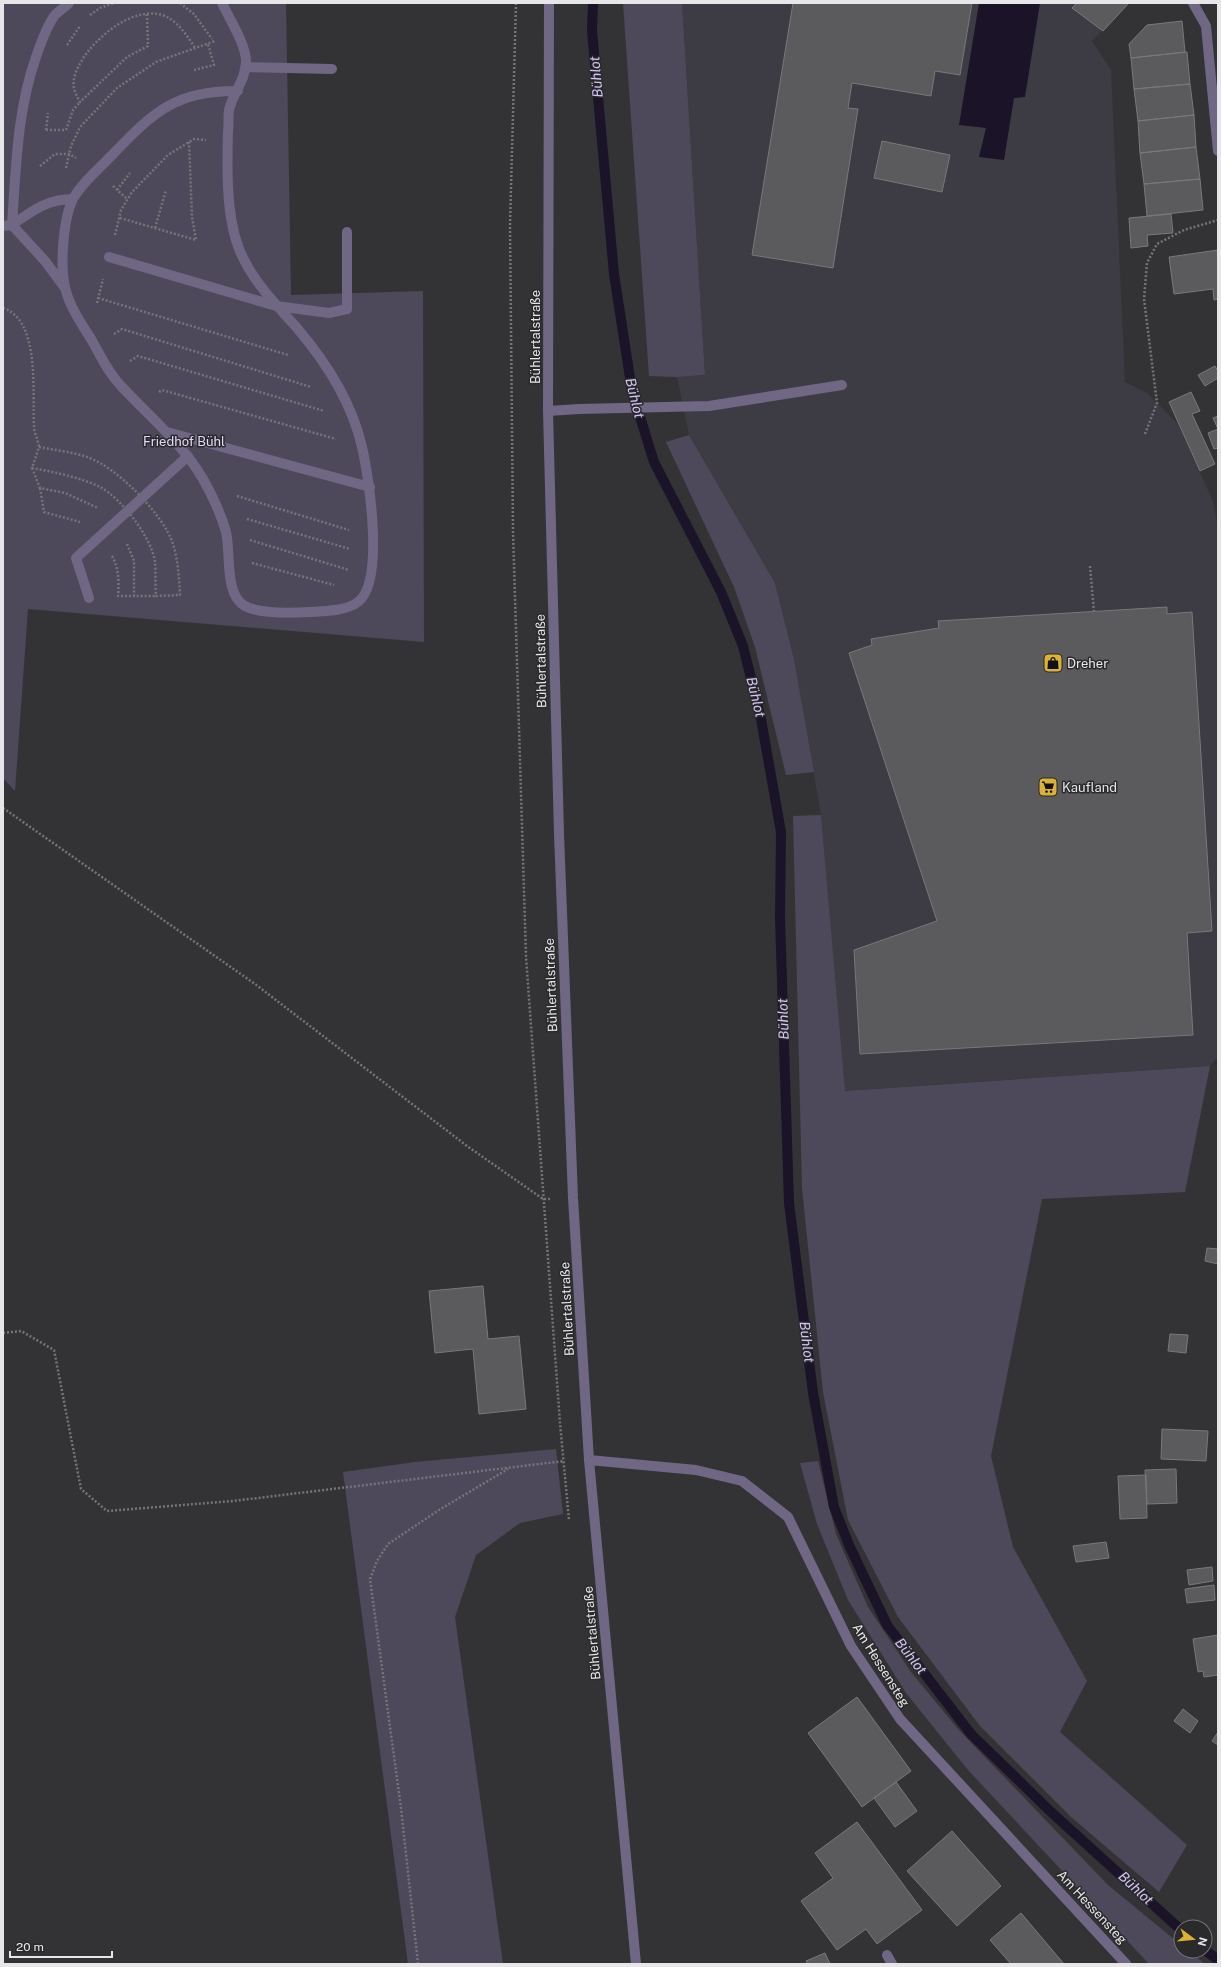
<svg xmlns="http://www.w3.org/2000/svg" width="1221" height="1967" viewBox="0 0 1221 1967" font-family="'Public Sans',sans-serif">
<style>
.built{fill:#3d3b43}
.green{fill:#4e485b}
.water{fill:#1b1328}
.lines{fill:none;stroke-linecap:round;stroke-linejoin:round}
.stream{stroke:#1b1328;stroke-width:10}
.building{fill:#5b5a5d;stroke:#79787b}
.path{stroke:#757578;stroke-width:2.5;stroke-dasharray:2 2;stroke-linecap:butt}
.minor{stroke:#706784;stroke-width:10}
.labels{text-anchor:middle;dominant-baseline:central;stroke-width:3;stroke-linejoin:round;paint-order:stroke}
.street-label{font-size:13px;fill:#e7e7e9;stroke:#2a292c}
.park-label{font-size:13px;fill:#e3daf8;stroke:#2a292c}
.poi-label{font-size:13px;fill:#e7e7e9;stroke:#2a292c;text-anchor:start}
.water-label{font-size:14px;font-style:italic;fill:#d4c4f6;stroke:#2a292c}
</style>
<rect width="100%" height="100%" fill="#333336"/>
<path class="built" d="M682,3H1129L1092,41L1111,70L1125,382L1147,393L1178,424L1213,501L1218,527V1057L1210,1066L844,1091L821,815L794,659L775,583L689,435L677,377L705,375Z"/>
<path class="green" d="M3,3H286L291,295L423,291L424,642L28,609L15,791L3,778Z
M623,3H682L705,375L677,377L649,376Z
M689,435L775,583L794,659L814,772L786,775L755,647L734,587L666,442Z
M821,815L845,1091L1210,1066L1185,1192L1042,1199L991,1456L1013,1547L1087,1681L1060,1732L1187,1845L1159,1892L1071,1817L980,1726L898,1617L848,1520L823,1392L802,1188L793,816Z
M556,1449L563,1514L520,1523L476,1555L455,1617L503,1964H408L343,1472L415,1462Z
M818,1461L836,1534L868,1607L911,1672L958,1729L1108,1885L1181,1945V1951H1189L1205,1964H1149L968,1770L906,1693L848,1600L817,1524L800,1463Z"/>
<path class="water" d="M979,3H1040L1025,97L1014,98L1004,160L979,157L986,128L959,125Z"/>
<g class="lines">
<path class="stream" d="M593,3L592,31L614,274L632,391L654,462L721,592L743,646L761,719L781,832L780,918L789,1203L813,1393L834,1507L849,1545L887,1625L971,1734L1051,1812L1181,1930
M1205,1950L1218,1960"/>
</g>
<path class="building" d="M793,3H972L960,75L935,71L931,96L852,83L848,108L858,109L833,268L752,255Z
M1077,3H1129L1103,31L1072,8Z
M1182,21L1185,52L1131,58L1129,44L1147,25Z
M1187,52L1190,84L1134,89L1131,58Z
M1190,84L1194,115L1138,121L1134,89Z
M1194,115L1196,147L1140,153L1138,121Z
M882,141L950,155L942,192L874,178Z
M1196,147L1200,179L1144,184L1140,153Z
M1200,179L1203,210L1147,216L1144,184Z
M1171,214L1173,233L1147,235L1148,246L1131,248L1129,218Z
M1218,250V299L1214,300L1213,289L1174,294L1169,257Z
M1215,366L1218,371V378L1205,386L1198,375Z
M1191,392L1200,411L1192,414L1215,464L1200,471L1169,402Z
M1218,416V448L1214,449L1208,433L1218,429L1213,418Z
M1167,607V614L1192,612L1212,931L1187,933L1193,1035L860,1054L854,950L937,921L849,653L872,645L871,639L939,628L938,621Z
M1207,1248L1218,1249V1264L1205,1261Z
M483,1286L488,1339L519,1336L526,1409L479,1414L473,1349L435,1353L429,1291Z
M1170,1334L1188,1335L1186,1353L1168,1351Z
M1162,1429L1208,1431L1206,1461L1161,1459Z
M1176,1469L1177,1503L1147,1504L1145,1470Z
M1146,1475L1147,1518L1120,1519L1118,1476Z
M1106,1542L1109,1558L1076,1562L1073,1546Z
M1212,1567L1213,1581L1189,1585L1187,1570Z
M1214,1585L1215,1600L1187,1603L1185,1589Z
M1218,1635V1675L1204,1677L1203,1671L1198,1672L1193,1639Z
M857,1697L911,1771L862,1807L808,1733Z
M1183,1709L1198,1721L1190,1733L1174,1721Z
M1218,1732V1745L1212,1741Z
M896,1782L917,1811L895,1827L874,1798Z
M857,1822L922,1910L877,1944L866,1929L837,1950L801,1901L833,1878L815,1853Z
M952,1831L1001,1886L957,1926L907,1871Z
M1021,1913L1064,1964H1011L990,1940Z
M825,1953L830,1964H808L806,1961Z"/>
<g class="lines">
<path class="path" d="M180,3L194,14L212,39
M516,3L510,225L513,531L526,957L560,1423L569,1520
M147,14L148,46L127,57L80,102C76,95 72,87 74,79C80,48 133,0 167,17C179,23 188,37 195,48
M90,15L100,8L114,3
M67,45L80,26
M194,70L214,65L208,44
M46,130L48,113
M46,130H66L73,110L80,102
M40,166L55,154H69L76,158
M66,168L71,146L80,127L117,88L156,62L215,41
M113,186L127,199
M117,190L130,173
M120,218L196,240L192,217L189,142
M155,228L166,190
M115,235L121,210L132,192L168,155L194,139L206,140
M98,298L288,355
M97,303L103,279
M3,308C41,320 32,395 34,426C34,433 38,440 39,447
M114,334L122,329L311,387
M130,361L138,356L324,411
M159,392L162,390L336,439
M1145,434L1157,403L1144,299L1147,263L1157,244L1184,230L1218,220
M39,447C55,450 72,452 87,457C117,467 163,514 173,544C178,560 179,578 180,595L156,596C155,585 156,573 155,562C152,538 121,498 100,487C79,477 54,472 32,468Z
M32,468L40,488L65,493L98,508
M40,488L44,512L80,522
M237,496L349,530
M247,519L350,549
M250,540L349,570
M127,544L134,561V596H156
M112,556C119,568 119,582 118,596H134
M252,563L334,585
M1090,566L1094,612
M3,808L255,984L467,1146L543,1199H550
M3,1333L21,1331L54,1350L81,1489L107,1511L233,1501L564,1461
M418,1964L401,1808L370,1579L377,1561L388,1544L439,1510L508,1469"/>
<path class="minor" d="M222,3C229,18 247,46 246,63C245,81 233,93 229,110C228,116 229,124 228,131C227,167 226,213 238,246C249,277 275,304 297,328C326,362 352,403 362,447C369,477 385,582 358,602C347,611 324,611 309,612C292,613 260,614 245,606C224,595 231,552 226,532C221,514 212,495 203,479C182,443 150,417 122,387C108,373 101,356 91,339C81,323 69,306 65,287C60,266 63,221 72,201C79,185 102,166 114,153C154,111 178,90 238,91
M549,3L548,411L559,834L573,1198L589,1460L636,1964
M1193,3L1206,26L1218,151
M245,67L332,69
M3,226L12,225C16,168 17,111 36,57C41,43 46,27 55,15C59,11 65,7 69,3
M109,257L276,306L329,313L347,309V232
M65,288L45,261L12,225C32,211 47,199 73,199
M548,411L579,409L709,406L842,385
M167,432L370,487
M89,598L76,558L188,456
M589,1460L696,1470L742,1481L788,1517L851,1646L900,1719L1126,1964
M887,1955L892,1964"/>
</g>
<defs>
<symbol id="shop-square" viewBox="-11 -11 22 22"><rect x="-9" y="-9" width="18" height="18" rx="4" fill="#dcb233" stroke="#2a292c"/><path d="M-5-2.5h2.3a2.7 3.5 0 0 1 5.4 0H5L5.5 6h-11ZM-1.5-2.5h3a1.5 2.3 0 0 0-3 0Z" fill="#111"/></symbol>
<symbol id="supermarket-square" viewBox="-11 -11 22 22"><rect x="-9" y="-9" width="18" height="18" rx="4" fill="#dcb233" stroke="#2a292c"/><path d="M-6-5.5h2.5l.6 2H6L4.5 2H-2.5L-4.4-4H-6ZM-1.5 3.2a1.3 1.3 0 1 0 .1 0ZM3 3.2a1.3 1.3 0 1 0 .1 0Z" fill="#111"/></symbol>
</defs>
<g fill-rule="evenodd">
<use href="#shop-square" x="1042" y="652" width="22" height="22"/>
<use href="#supermarket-square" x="1037" y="776" width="22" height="22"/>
</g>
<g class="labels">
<g class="street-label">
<text transform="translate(535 337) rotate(-90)">Bühlertalstraße</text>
<text transform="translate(541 661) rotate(-91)">Bühlertalstraße</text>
<text transform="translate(551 985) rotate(-92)">Bühlertalstraße</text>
<text transform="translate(567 1309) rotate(-93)">Bühlertalstraße</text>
<text transform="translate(592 1633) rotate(-95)">Bühlertalstraße</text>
<text transform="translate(881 1665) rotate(58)">Am Hessensteg</text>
<text transform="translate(1092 1907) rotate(47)">Am Hessensteg</text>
</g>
<g class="park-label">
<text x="184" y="441">Friedhof Bühl</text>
</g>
<g class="poi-label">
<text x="1067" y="663">Dreher</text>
<text x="1062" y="787">Kaufland</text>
</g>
<g class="water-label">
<text transform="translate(596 77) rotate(-95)">Bühlot</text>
<text transform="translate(635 398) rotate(76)">Bühlot</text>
<text transform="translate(756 697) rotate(76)">Bühlot</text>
<text transform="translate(783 1019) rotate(-92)">Bühlot</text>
<text transform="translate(807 1342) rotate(83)">Bühlot</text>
<text transform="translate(911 1656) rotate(52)">Bühlot</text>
<text transform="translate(1136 1888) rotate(43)">Bühlot</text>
</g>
</g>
<rect width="1221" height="1967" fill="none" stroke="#e7e7e9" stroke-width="8"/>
<g transform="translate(1193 1939) rotate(106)"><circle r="19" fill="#2a292c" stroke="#767578"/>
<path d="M0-3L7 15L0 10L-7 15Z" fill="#dcb233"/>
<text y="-6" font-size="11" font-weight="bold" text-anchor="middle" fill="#e7e7e9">N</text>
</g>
<path d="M10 1951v6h102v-6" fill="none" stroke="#e7e7e9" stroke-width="2"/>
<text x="16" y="1951" font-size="12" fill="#e7e7e9" stroke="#2a292c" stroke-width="3" paint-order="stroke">20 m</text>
</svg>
